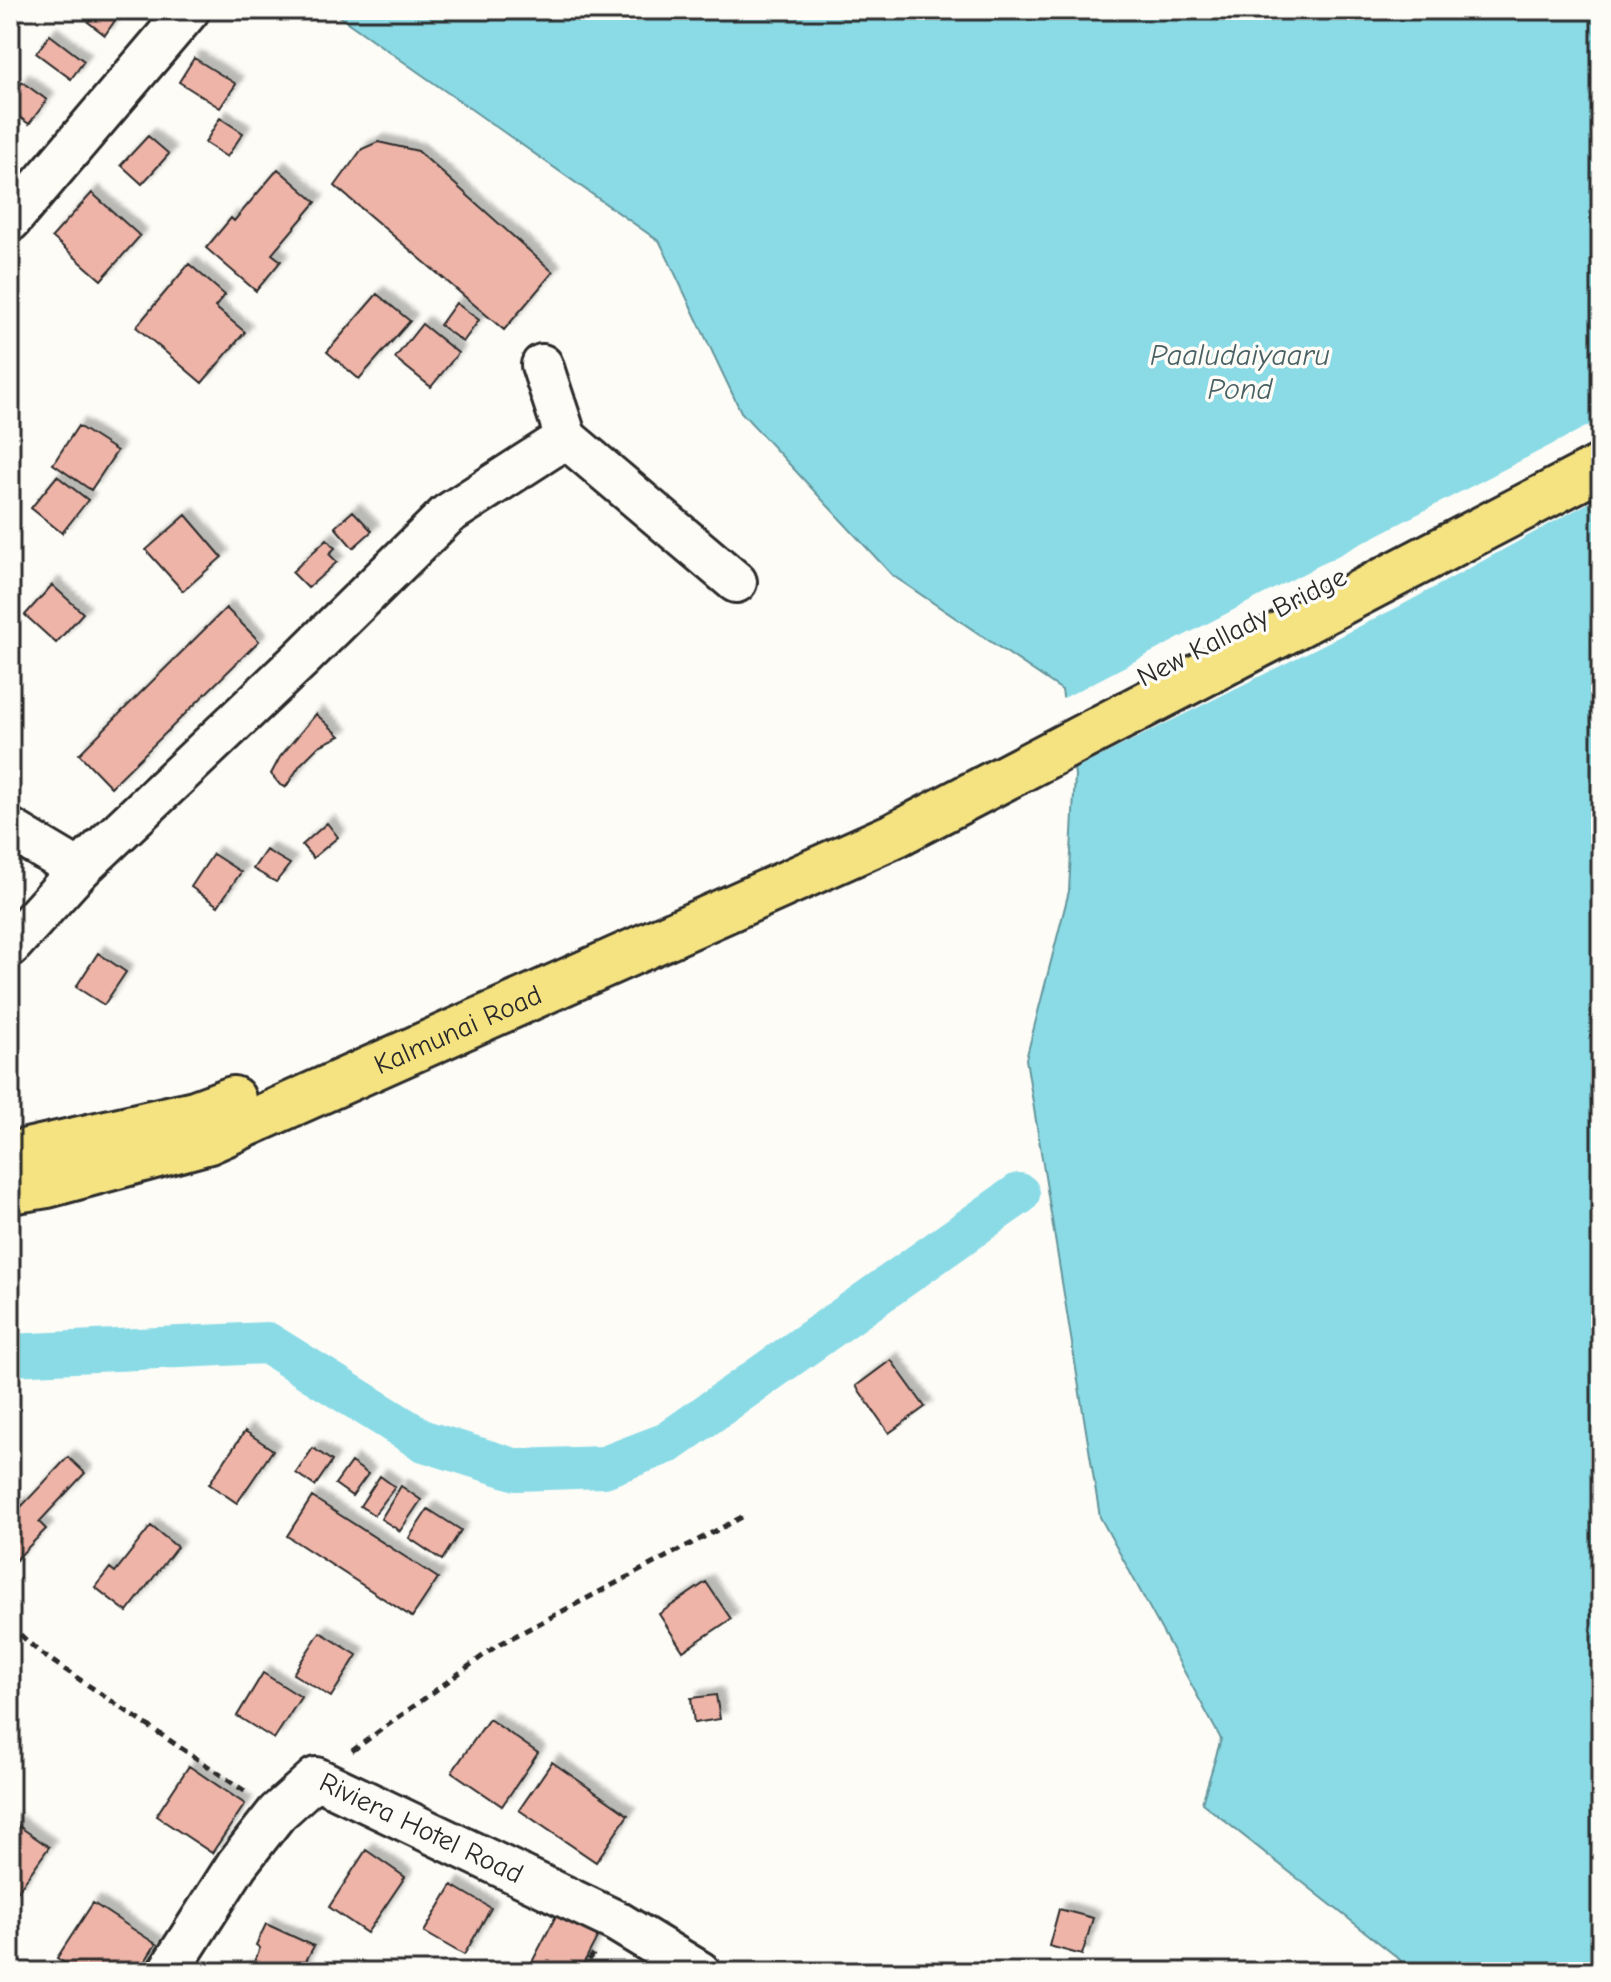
<svg xmlns="http://www.w3.org/2000/svg" width="1611" height="1982" viewBox="0 0 1611 1982" font-family="'Comic Neue',sans-serif">
<style>
.water{fill:#8bdbe6;stroke:#65959b;stroke-width:2}
.pier{fill:#fdfcf7}
.lines{fill:none;stroke-linecap:round;stroke-linejoin:round}
.canal{stroke:#8bdbe6;stroke-width:42}
.building{fill:#eeb4a8;stroke:#2b2b2b;stroke-width:2;filter:url(#shadow)}
.minor-casing{stroke:#2b2b2b;stroke-width:46}
.highway-casing{stroke:#2b2b2b;stroke-width:50}
.path{stroke:#2b2b2b;stroke-width:5;stroke-dasharray:8 6;stroke-linecap:butt}
.minor{stroke:#fdfcf7;stroke-width:40}
.highway{stroke:#f5e382;stroke-width:44}
.labels{text-anchor:middle;dominant-baseline:central;stroke-width:7;stroke-linejoin:round;paint-order:stroke}
.street-label{font-size:28px;fill:#2b2b2b;stroke:#fdfcf7}
.water-label{font-size:30px;font-style:italic;fill:#486063;stroke:#fdfcf7}
</style>
<defs>
<filter id="shadow"><feDropShadow dx="7" dy="-7" stdDeviation="2" flood-color="#0004"/></filter>
</defs>
<rect width="100%" height="100%" fill="#fdfcf7"/>
<filter id="ink" filterUnits="userSpaceOnUse"><feTurbulence type="fractalNoise" baseFrequency=".0125" numOctaves="2"/><feDisplacementMap in="SourceGraphic" scale="16" xChannelSelector="R" yChannelSelector="G"/><feConvolveMatrix kernelMatrix="1 2 1 2 8 2 1 2 1" color-interpolation-filters="sRGB"/></filter>
<g filter="url(#ink)">
<path class="water" d="M330,10H1601V1972H1411L1397,1957L1202,1803L1221,1739L1100,1517L1026,1059L1069,891L1075,775L1062,690L892,575L741,412L660,242Z"/>
<path class="pier" d="M1601,419V496L1402,605L1071,771L1060,700Z"/>
<g class="lines">
<path class="canal" d="M10,1355L267,1343L424,1441L517,1470L604,1467L667,1443L1019,1194"/>
</g>
<path class="building" d="M97,10H110L118,16L105,35L88,22Z
M50,35L84,61L71,79L36,53Z
M194,58L236,84L220,108L179,82Z
M22,82L47,100L29,124L10,110V100Z
M220,118L243,133L227,157L205,143Z
M148,136L169,154L142,184L121,165Z
M378,142L418,151L553,272L504,330L335,186L362,149Z
M278,169L316,202L272,254L281,261L256,291L206,248L231,218L234,221Z
M92,193L140,236L101,280L52,237Z
M189,264L225,295L215,307L245,332L202,383L136,327Z
M377,294L410,321L359,379L327,352Z
M456,303L479,320L463,342L440,325Z
M422,324L458,353L431,387L395,358Z
M78,426L117,451L91,490L53,464Z
M57,476L88,500L62,533L31,508Z
M353,511L372,531L353,548L335,527Z
M186,515L222,557L183,591L146,550Z
M327,539L335,548L329,554L337,562L308,588L292,572Z
M52,585L83,613L56,643L25,615Z
M226,608L259,641L111,787L79,754Z
M316,714L340,736L319,746L300,765L286,787L280,785L271,774L280,757Z
M327,823L338,837L313,858L302,845Z
M266,850L290,864L276,882L253,869Z
M213,854L241,872L218,906L191,887Z
M98,953L126,972L104,1005L76,987Z
M891,1360L925,1407L889,1433L856,1386Z
M245,1431L273,1450L237,1503L209,1484Z
M313,1448L332,1461L315,1486L296,1473Z
M68,1457L85,1473L39,1522L46,1529L11,1565L10,1513L20,1503L22,1506Z
M351,1462L368,1474L352,1496L335,1484Z
M380,1476L395,1487L374,1515L360,1506Z
M401,1486L421,1500L400,1531L381,1519Z
M312,1497L438,1578L412,1617L287,1536Z
M428,1509L461,1530L442,1560L409,1538Z
M151,1526L177,1547L127,1612L95,1587L110,1568L115,1572Z
M706,1582L731,1619L683,1651L659,1614Z
M320,1632L357,1655L331,1697L293,1674Z
M263,1673L301,1697L274,1739L237,1716Z
M716,1695L720,1719L694,1723L691,1698Z
M489,1719L538,1753L502,1806L452,1772Z
M552,1762L628,1815L596,1862L519,1810Z
M189,1766L245,1804L212,1853L156,1816Z
M10,1820L49,1847L17,1892L10,1887Z
M366,1850L405,1877L367,1933L329,1907Z
M452,1885L491,1908L464,1955L424,1932Z
M93,1903L156,1944L138,1972H78L57,1958Z
M560,1908L601,1930L579,1972H553L532,1962Z
M1059,1909L1093,1918L1082,1955L1049,1946Z
M266,1924L314,1946L300,1972H241L243,1968L250,1971L260,1948L256,1945Z"/>
<g class="lines">
<defs>
<g id="minor">
<path d="M10,221L189,10"/>
<path d="M566,438L736,582"/>
<path d="M10,829L79,870L10,946"/>
<path d="M79,870L302,658L448,514L566,438L542,365"/>
<path id="s1" d="M168,1972L237,1864L277,1813L316,1778L616,1921L700,1972"/>
</g>
<g id="highway">
<path d="M10,1155L195,1113L233,1099"/>
<path id="s2" d="M10,1191L47,1185L209,1141L895,835L1601,467"/>
</g>
</defs>
<use href="#minor" class="minor-casing"/>
<use href="#highway" class="highway-casing"/>
<path class="path" d="M10,1625L39,1652L246,1792
M352,1751L498,1645L742,1517
M581,1972L594,1953"/>
<use href="#minor" class="minor"/>
<use href="#highway" class="highway"/>
</g>
</g>
<g class="labels">
<g class="street-label">
<text transform="translate(1242 627) rotate(-27)">New Kallady Bridge</text>
<text stroke="none"><textPath href="#s2" startOffset="478">Kalmunai Road</textPath></text>
<text stroke="none"><textPath href="#s1" startOffset="362">Riviera Hotel Road</textPath></text>
</g>
<g class="water-label">
<text x="1240" y="355">Paaludaiyaaru<tspan x="1240" dy="34">Pond</tspan></text>
</g>
</g>
<rect width="1611" height="1982" fill="none" stroke="#fdfcf7" stroke-width="40"/>
<rect x="20" y="20" width="1571" height="1942" fill="none" stroke="#2b2b2b" stroke-width="3" filter="url(#ink)"/>
</svg>
